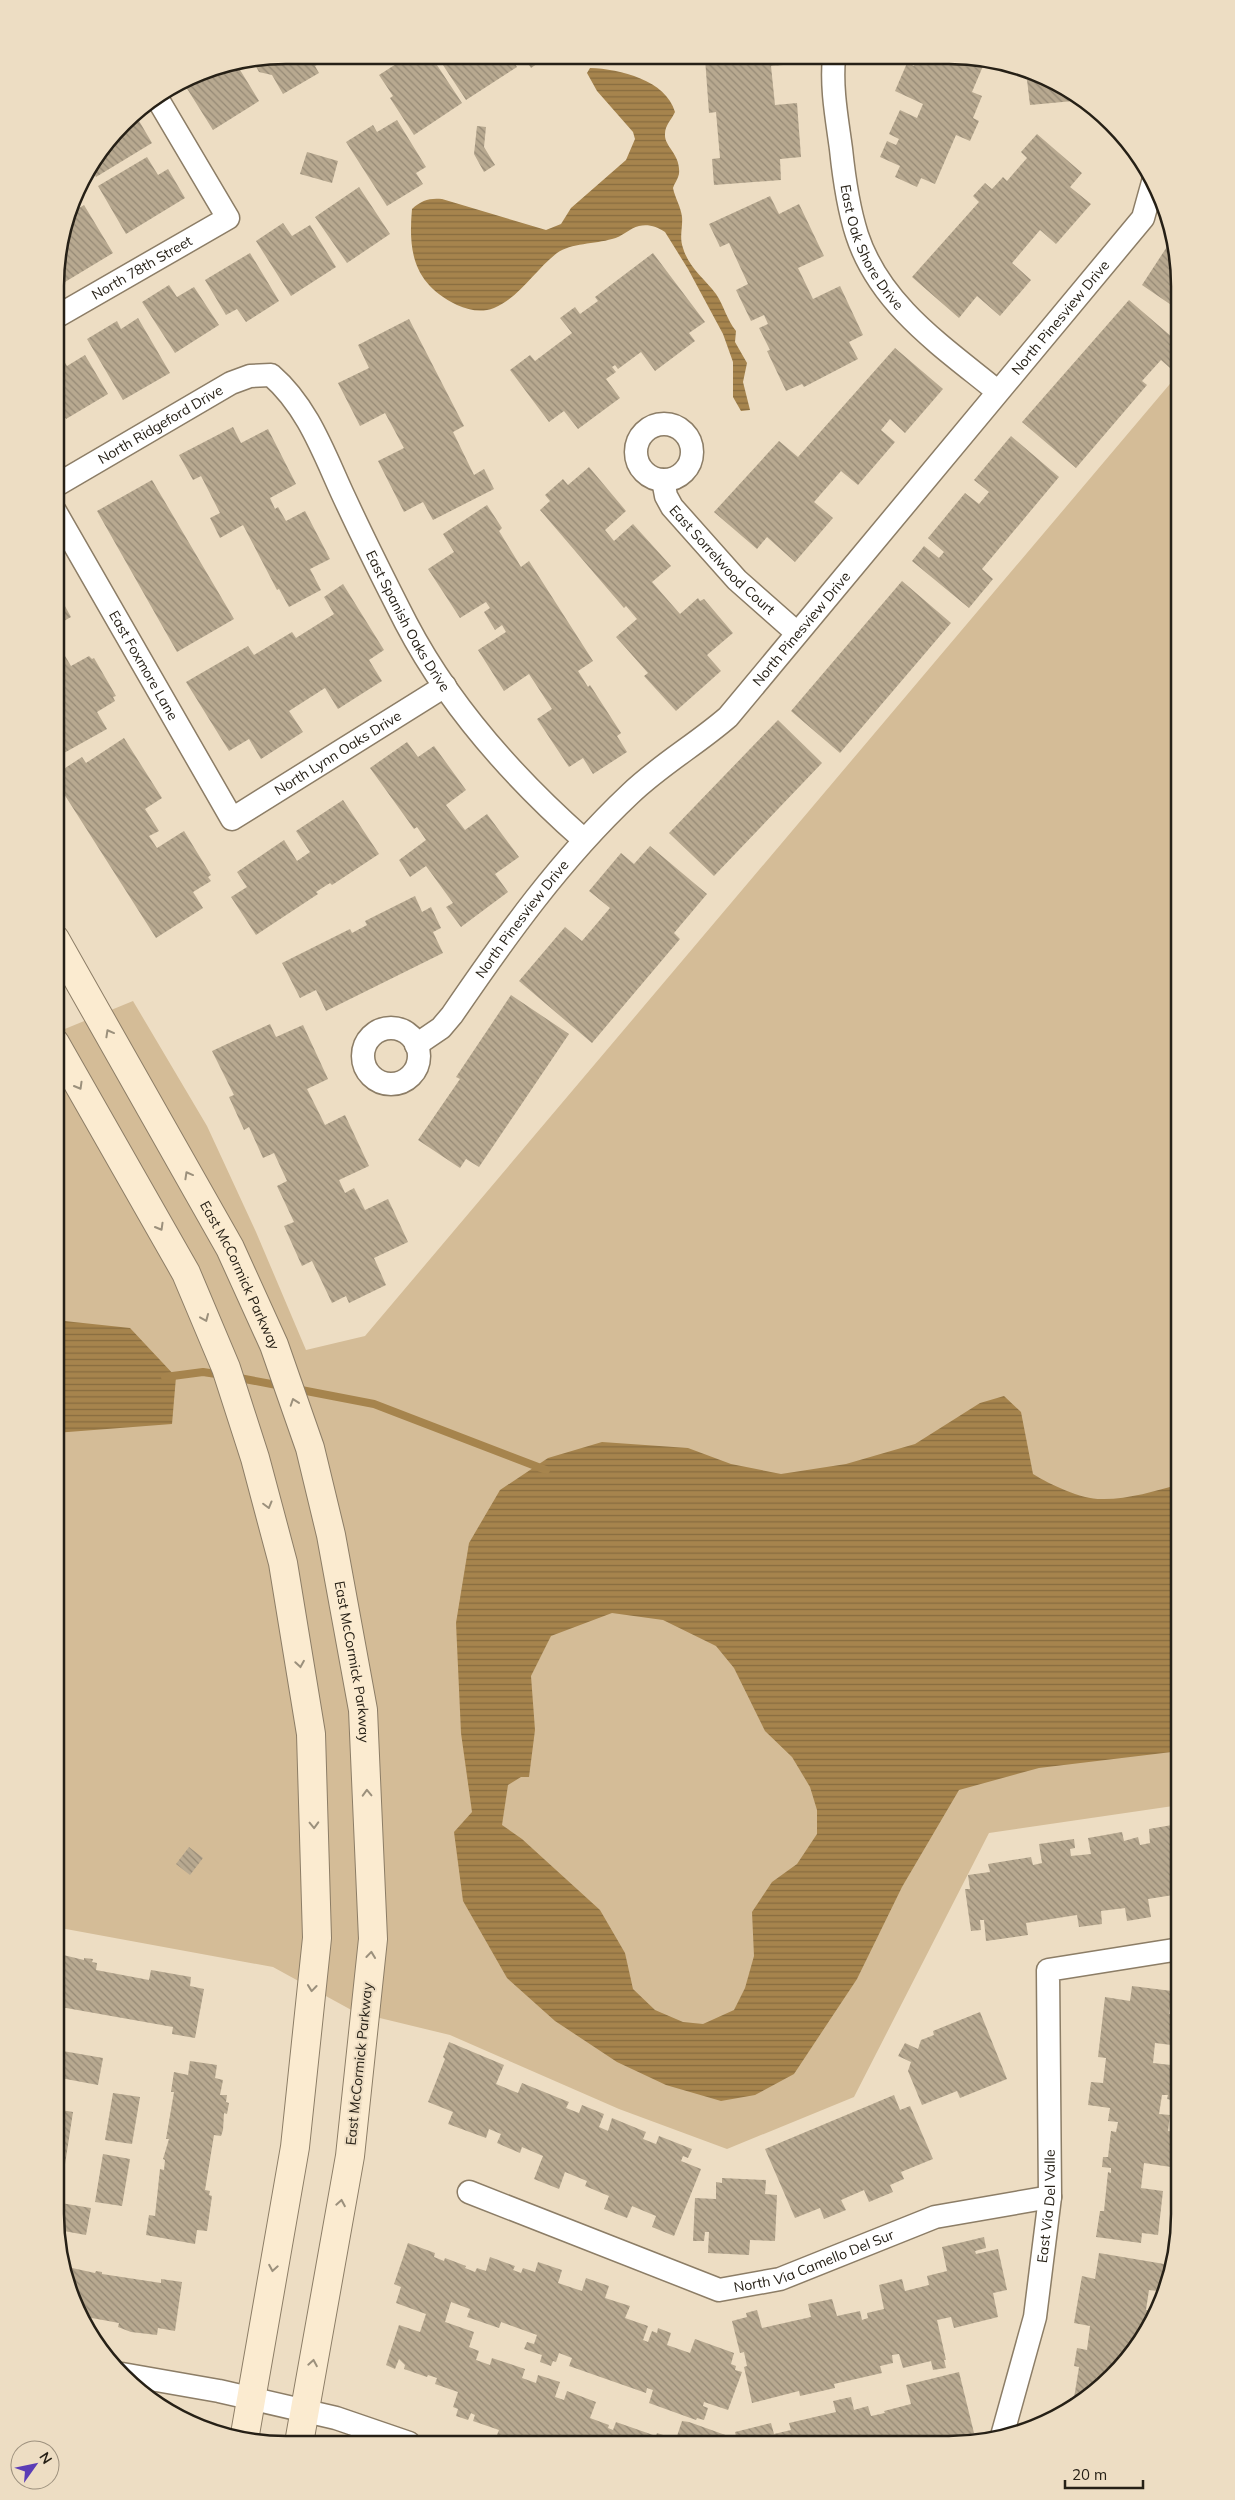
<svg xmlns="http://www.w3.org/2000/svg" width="1235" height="2500" viewBox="0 0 1235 2500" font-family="Mulish,sans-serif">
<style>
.green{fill:#d4bc97}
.water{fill:url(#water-rules);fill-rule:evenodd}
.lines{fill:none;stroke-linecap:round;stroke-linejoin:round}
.stream{stroke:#a6844d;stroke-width:8}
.building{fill:url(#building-back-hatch)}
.minor-casing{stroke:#8c7d66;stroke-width:25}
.secondary-casing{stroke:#8c7d66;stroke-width:30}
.minor{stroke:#fff;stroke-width:22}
.secondary{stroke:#fbebd0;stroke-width:28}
.oneway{stroke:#9b907c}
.labels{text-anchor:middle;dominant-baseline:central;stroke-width:4;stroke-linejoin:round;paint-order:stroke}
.street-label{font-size:14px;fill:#262016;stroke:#edddc3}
.rim{fill:none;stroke:#262016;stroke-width:2.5}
</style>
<defs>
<pattern id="water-rules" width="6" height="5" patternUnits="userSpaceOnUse" patternTransform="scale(1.25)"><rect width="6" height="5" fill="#a6844d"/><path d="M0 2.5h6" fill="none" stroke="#876c3f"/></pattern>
<pattern id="building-back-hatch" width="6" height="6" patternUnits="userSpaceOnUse" patternTransform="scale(1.25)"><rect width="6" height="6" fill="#b8a990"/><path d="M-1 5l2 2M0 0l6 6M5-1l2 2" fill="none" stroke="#958975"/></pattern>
</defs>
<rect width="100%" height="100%" fill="#edddc3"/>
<path class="green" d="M1180,372V1805L989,1833L854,2097L727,2149L619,2109L450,2035L355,2012L273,1967L55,1927V1033L133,1001L207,1126L256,1232L306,1350L365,1336Z"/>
<path class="water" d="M590,68C620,69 666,80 675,112C672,119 665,125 665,134C664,147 681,154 679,174C678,179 674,184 673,188C675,198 681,207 682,217C683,227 679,237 683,248C689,268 704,278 716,294C724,306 727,320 736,331L735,342L747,363L743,382L750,410L741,411L733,397V362L723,334L688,269L665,232C657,227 649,224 639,226C630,228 622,237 612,239C595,244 571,243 557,253C536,269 519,298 494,308C481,313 469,310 457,305C414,284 408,253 412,209C422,200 429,198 442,199L546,230L561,224L571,208L626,160L635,139L633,132L597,91L587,73Z
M55,1320L130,1328L176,1377L172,1424L55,1433Z
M1004,1396L1021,1412L1033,1474C1051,1485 1082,1500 1104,1499C1129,1499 1156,1491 1180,1484V1751L1039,1768L959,1790L902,1887L857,1979L794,2074L755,2095L721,2101L666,2085L617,2062L555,2021L507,1978L463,1901L454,1832L472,1812L461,1733L456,1623L469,1543L500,1490L548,1458L602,1442L688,1448L731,1464L781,1474L846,1464L915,1444L980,1403ZM612,1613L663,1620L716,1646L734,1668L765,1731L792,1757L810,1787L817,1810V1834L797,1864L772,1882L752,1912L754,1956L745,1988L734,2010L703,2024L683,2022L655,2010L633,1989L625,1953L600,1910L522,1839L502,1825L508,1785L521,1777H529L535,1730L531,1676L551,1636Z"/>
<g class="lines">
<path class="stream" d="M165,1377L203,1372L223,1375
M234,1377L282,1386
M296,1389L374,1404L546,1470"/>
</g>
<path class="building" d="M285,55H323L326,60L315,66L319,73L283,94L272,75L259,72L253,61Z
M417,56H431L462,103L414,135L390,98L393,96L379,75L407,57L409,61Z
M437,56H510L517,67L466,100Z
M523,56L547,57L531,68Z
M705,58H796V64L771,66L775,105L797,103L801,157L780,159L781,180L714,185L712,159L720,158L716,112L709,113Z
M917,59H986L972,92L982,96L973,118L979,121L970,141L956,135L935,184L921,178L917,187L895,177L900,166L880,157L887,141L896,145L899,139L889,134L900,110L917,118L923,104L895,91L907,63L914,66Z
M237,65L259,101L213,130L186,87L214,69Z
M1048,78L1052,79L1084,100L1030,105L1027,80Z
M135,114L152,143L96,177L91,168L130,117Z
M397,120L426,167L416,173L423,184L387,206L346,142L373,125L377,132Z
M477,126L486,127L484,147L495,165L484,172L474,154Z
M1037,134L1082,173L1070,187L1091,204L1056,244L1040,230L1012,263L1031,280L1000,316L977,296L959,318L912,277L979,202L973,196L985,183L992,189L1003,177L1007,181L1013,174L1027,158L1021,152Z
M307,152L338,161L332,183L300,174Z
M147,157L158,175L168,169L185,198L126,234L98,186Z
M359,187L390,234L347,263L315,217Z
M770,196L779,214L799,204L824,256L798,268L813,299L840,286L863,335L849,342L858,359L804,387L802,384L786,391L767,351L770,350L759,328L768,324L764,315L751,321L736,290L748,284L729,243L720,247L709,224Z
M84,205L113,253L65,282L56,267L71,213Z
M283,223L292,236L310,225L336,267L291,296L256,241Z
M1172,239L1180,285V311L1142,285Z
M250,253L279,301L246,322L237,309L226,315L205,280Z
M653,253L705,322L689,333L695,341L655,371L641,352L618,369L615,365L612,367L616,372L606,379L620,398L578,429L564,411L549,422L510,370L530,355L535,361L572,333L560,318L575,307L580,314L598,301L595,297Z
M169,285L177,297L194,287L219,325L175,353L142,302Z
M1129,300L1180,344V356L1170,368L1161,360L1142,381L1147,385L1076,468L1022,422Z
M138,318L170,373L123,400L87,339L117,321L121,329Z
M409,319L464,426L453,432L474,475L484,469L494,489L433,520L423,502L404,512L378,461L404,448L385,413L360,426L338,383L369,368L358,345Z
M895,348L943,389L905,433L890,419L881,430L895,442L858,485L841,471L814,502L833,518L795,562L767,537L757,549L714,512L779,441L798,457Z
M60,354L67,366L85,355L108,394L66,419L55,401V357Z
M233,427L241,443L268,429L296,484L270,498L275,509L278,507L286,521L305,511L330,559L310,569L321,590L289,607L279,589L277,590L243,525L220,538L210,518L220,513L201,476L193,480L179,455Z
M1011,436L1059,477L982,569L993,579L969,608L912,561L924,546L939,558L944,552L928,538L965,493L979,504L989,492L974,480Z
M589,467L626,511L605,530L614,541L633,524L671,566L652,582L680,614L698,598L700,601L704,599L733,633L707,655L721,671L676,711L644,676L648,673L616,637L637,619L626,606L624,608L540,510L550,501L545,495L563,479L568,485Z
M152,480L234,619L177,652L97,511Z
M487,505L502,528L499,531L521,567L529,561L593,661L578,671L588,687L590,685L621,733L617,736L627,752L593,774L583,758L569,767L537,719L552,709L529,674L504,691L478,650L506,632L502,625L495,630L484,612L490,608L486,602L460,618L428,569L454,552L443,534Z
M902,581L951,623L840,753L791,711Z
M343,584L384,650L369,660L382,681L338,709L325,688L289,711L303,732L261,759L249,739L229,751L186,682L248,646L254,655L292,632L296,638L334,614L324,597Z
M55,588L71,617L55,626Z
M55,639L71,666L89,656L92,659L94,658L116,696L113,697L115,701L97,712L107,729L55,758Z
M778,720L822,763L714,876L669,833Z
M124,738L162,798L145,809L159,831L149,836L157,848L184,831L211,875L208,877L211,881L193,892L203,908L156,938L57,783L63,779L59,772L82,757L86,763Z
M407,742L418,757L434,746L466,790L446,805L465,830L487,814L519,857L495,874L508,892L461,927L446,907L453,903L426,866L410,877L399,860L426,840L417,827L414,829L370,768Z
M343,800L379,854L332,885L330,883L316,892L318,894L256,935L231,897L247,887L237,872L284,840L297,861L310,852L296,831Z
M650,846L707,894L674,933L680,939L592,1043L519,981L565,927L582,941L610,908L589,891L621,853L634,864Z
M415,896L422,912L431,907L441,928L433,932L443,953L326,1011L316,990L300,998L282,963L350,929L352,933L367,925L365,921Z
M511,995L569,1034L479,1167L466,1159L460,1168L418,1140L460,1079L456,1077Z
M270,1024L276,1037L303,1025L328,1079L307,1089L325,1125L345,1115L369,1166L339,1180L345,1193L354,1188L365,1210L388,1199L408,1242L374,1258L386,1285L349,1303L346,1296L332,1303L312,1261L302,1266L284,1226L294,1222L277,1186L287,1181L274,1153L263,1158L249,1127L244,1130L229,1097L234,1095L212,1051Z
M1172,1825L1173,1833L1180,1832V1912H1176L1173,1895L1148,1899L1151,1917L1127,1921L1125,1908L1101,1911L1102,1924L1079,1927L1077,1915L1026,1923L1028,1935L986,1941L984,1920H980L981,1930L971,1931L965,1889H970L968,1875L990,1872L988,1864L1031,1857L1033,1865L1042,1863L1039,1844L1074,1839L1075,1848L1070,1849L1071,1856L1091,1854L1088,1838L1122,1832L1124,1841L1138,1837L1140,1845L1150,1843L1149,1829Z
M189,1847L203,1858L190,1875L176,1864Z
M59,1954L84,1960V1958L93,1959L92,1962L97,1963L96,1970L149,1980L151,1970L191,1977L190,1986L204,1989L195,2038L172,2034L173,2027L55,2006V1961H57Z
M1132,1986L1172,1991L1169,2014H1174L1176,2004H1180V2046L1155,2043L1153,2063L1180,2066V2074L1176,2101L1167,2099L1168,2095H1162L1159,2114L1170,2115L1168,2131L1175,2132L1171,2167L1144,2163L1141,2188L1163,2191L1158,2235L1142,2233L1141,2243L1096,2237L1100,2211H1104L1108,2172L1111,2173V2168L1102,2167L1103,2157H1108L1111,2131L1116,2132L1118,2122L1108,2121L1110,2108L1088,2105L1091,2082L1103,2083L1106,2058L1098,2057L1105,1997L1130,2001Z
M980,2012L1007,2079L960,2098L957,2091L922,2105L908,2071L911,2062L898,2056L905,2043L918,2049L921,2040L934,2035L933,2031Z
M449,2042L504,2065L496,2084L518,2093L522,2083L569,2102L566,2108L579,2113L582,2105L604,2114L599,2127L608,2131L612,2118L646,2132L643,2139L656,2144L659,2136L692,2149L688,2158L683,2156L681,2161L701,2169L674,2236L652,2227L656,2216L632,2206L627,2218L604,2209L609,2196L585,2186L587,2181L565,2172L559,2189L534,2179L543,2156L522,2147L520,2153L497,2143L501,2134L489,2129L486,2138L448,2124L453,2112L428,2102L445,2059L443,2057Z
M57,2050L103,2058L98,2085L55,2077Z
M190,2061L217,2065L215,2078L223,2080L220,2095H227L226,2102L229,2103L227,2114L224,2113L223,2130L221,2136L214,2135L205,2190L210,2191L209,2195L212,2196L207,2231L197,2230L195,2244L146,2235L149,2215L155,2216L160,2169L164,2170L165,2160L163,2159L169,2139H166L174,2092H171L174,2072L188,2075Z
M113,2093L140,2097L132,2144L105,2140Z
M894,2095L900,2110L910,2106L933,2159L901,2172L904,2179L890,2185L893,2192L869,2202L864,2190L841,2200L846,2210L824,2219L820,2208L795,2218L765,2149Z
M55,2109L73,2112L64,2171L55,2169Z
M103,2154L130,2159L122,2206L95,2202Z
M722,2178L766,2180L765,2194L777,2195L775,2241L750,2240L749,2255L708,2253L709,2232H705L704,2241H693L695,2198L716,2199V2182L722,2183Z
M55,2202L91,2208L86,2235L58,2230Z
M984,2237L986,2248L975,2251L976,2254L998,2249L1007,2290L993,2293L998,2317L954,2328L951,2317L937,2320L946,2360H944L946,2368L933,2370L931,2361L903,2368L899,2354L892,2355L893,2363L880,2366L882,2373L834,2384L835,2388L800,2396L799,2391L752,2403L744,2367L747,2366L744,2352L740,2353L732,2321L747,2317L746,2313L757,2310L762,2328L811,2317L808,2304L832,2299L837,2316L860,2311L862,2320L868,2318L867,2313L884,2309L879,2285L902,2279L905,2291L929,2285L927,2276L947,2271L942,2247Z
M408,2243L435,2253L434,2257L444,2261L445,2258L466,2266L465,2268L475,2272L477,2268L486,2271L490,2257L515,2266L513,2270L521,2273L523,2268L535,2272L538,2262L562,2270L558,2283L582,2291L586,2278L609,2286L605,2298L630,2306L625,2318L648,2326L643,2340L648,2342L652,2331L657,2333L658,2328L671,2333L667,2345L690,2353L695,2339L734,2353L731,2364L736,2366L735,2370L742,2372L728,2410L704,2402L703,2406L708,2408L704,2420L697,2418L696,2420L649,2403L653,2390L647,2388L646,2393L569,2366L572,2358L559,2353L556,2362L553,2361L551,2366L540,2362L542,2355L524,2349L527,2342L534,2344L537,2335L501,2322L499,2328L467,2317L470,2309L451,2302L445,2322L474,2332L469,2347L479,2351L476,2360L490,2365L492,2358L525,2369L522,2378L536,2383L538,2375L560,2382L555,2397L564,2400L567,2391L596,2402L590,2418L609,2425L608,2428L613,2430L616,2422L656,2436L657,2433L676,2439L682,2421L689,2422L731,2437L728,2444L494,2442L499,2430L473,2421L475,2415L471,2413L468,2420L456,2416L458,2409L453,2407L458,2392L435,2384L437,2378L428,2375L427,2377L404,2369L405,2365L399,2359L395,2369L386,2365L399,2325L420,2332L426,2314L396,2303L401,2287L394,2284Z
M1099,2253L1170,2265L1168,2279L1163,2300L1156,2298L1157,2291L1149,2290L1146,2310L1155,2312L1154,2317L1132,2355L1078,2406L1068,2411L1070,2398H1074L1079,2367L1074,2366L1077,2348L1087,2350L1090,2326L1074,2323L1082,2276L1095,2279Z
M63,2266L95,2273L96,2271L102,2272V2274L161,2283V2279L182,2282L175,2331L158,2328L157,2335L131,2332L118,2327L119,2323L81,2316L67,2288Z
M959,2372L974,2433L947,2440L949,2445H906L904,2440L899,2441L900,2445L738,2444L735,2432L771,2423L774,2434L791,2430L789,2423L836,2412L833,2401L851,2397L854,2410L868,2406L871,2416L885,2413L884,2411L911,2404L906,2385Z"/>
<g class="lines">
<defs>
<g id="minor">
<path id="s1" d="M834,58C831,88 837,119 841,149C844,178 848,207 857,235C880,305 942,346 997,391"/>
<path id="s2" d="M56,317L228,218L157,98"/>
<circle cx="664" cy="452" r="28"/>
<path id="s3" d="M663,480L666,496L672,507L737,580L797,633"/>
<path id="s4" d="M55,486L231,383L250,376L271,375C308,407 324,454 344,497C364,540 385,582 406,623C450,707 513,777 583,839"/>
<path id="s5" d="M55,511L232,819L445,686"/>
<circle cx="391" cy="1056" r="28"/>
<path id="s6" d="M416,1045L441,1028L452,1015C506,936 560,860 630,794C660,765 697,744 728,717L1143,218L1153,182"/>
<path id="s7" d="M469,2192L719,2290L780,2279L935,2217L1050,2197"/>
<path d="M122,2374L219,2391L336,2418L409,2443"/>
<path id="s8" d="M1002,2436L1035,2317L1050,2197L1048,1970L1180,1949"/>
</g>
<g id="secondary">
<path id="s9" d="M55,939L230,1248L274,1345L310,1448L331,1535L363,1710L373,1939L350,2156L299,2443"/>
<path d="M55,1043L186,1273L226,1368L255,1458L283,1563L311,1734L317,1938L295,2147L244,2440"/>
</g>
</defs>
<use href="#minor" class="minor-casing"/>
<use href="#secondary" class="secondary-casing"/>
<use href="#minor" class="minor"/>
<use href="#secondary" class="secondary"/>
</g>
<defs><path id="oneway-chevron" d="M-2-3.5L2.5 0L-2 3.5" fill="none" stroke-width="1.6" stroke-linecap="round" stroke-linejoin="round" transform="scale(1.25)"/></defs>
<g class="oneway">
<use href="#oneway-chevron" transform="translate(109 1033) rotate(-119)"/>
<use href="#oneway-chevron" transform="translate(79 1086) rotate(60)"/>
<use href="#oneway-chevron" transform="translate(188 1175) rotate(-119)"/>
<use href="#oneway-chevron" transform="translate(160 1227) rotate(60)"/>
<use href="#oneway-chevron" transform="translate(205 1318) rotate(67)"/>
<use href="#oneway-chevron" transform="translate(294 1402) rotate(-109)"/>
<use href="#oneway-chevron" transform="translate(268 1505) rotate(75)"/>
<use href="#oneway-chevron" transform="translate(300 1664) rotate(81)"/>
<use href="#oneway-chevron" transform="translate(367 1793) rotate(-92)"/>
<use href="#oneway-chevron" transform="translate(314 1825) rotate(88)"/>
<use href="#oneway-chevron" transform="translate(371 1955) rotate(-84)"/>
<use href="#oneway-chevron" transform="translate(312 1988) rotate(96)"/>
<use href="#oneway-chevron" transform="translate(341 2203) rotate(-80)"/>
<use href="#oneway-chevron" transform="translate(273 2268) rotate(100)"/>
<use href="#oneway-chevron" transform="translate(313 2363) rotate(-80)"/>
</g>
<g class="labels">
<g class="street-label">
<text stroke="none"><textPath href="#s1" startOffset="196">East Oak Shore Drive</textPath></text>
<text stroke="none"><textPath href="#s2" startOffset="99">North 78th Street</textPath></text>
<text stroke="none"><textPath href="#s6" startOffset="976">North Pinesview Drive</textPath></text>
<text stroke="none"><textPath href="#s4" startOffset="122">North Ridgeford Drive</textPath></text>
<text stroke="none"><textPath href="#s3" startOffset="102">East Sorrelwood Court</textPath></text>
<text stroke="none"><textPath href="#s4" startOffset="528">East Spanish Oaks Drive</textPath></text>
<text stroke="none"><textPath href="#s6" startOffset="571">North Pinesview Drive</textPath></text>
<text stroke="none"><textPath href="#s5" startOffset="178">East Foxmore Lane</textPath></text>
<text stroke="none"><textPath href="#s5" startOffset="480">North Lynn Oaks Drive</textPath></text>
<text stroke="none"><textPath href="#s6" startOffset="166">North Pinesview Drive</textPath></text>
<text stroke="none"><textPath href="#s9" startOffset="384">East McCormick Parkway</textPath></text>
<text stroke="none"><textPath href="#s9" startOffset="789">East McCormick Parkway</textPath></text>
<text transform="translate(359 2064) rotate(-84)">East McCormick Parkway</text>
<text stroke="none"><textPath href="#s8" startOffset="235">East Via Del Valle</textPath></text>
<text stroke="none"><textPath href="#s7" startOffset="368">North Via Camello Del Sur</textPath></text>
</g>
</g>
<path d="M0 0H1235V2500H0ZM286 64H949A222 222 0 0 1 1171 286V2214A222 222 0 0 1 949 2436H286A222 222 0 0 1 64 2214V286A222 222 0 0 1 286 64Z" fill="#edddc3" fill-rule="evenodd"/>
<path class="rim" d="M286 64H949A222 222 0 0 1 1171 286V2214A222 222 0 0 1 949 2436H286A222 222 0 0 1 64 2214V286A222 222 0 0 1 286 64Z"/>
<g transform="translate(35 2465) rotate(57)"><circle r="24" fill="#edddc3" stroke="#9d917e"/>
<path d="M0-4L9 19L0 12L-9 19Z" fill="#5b3db6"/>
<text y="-8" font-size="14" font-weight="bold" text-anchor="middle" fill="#262016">N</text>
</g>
<path d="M1065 2480v8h78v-8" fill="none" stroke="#262016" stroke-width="2.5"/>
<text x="1072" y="2480" font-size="15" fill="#262016" stroke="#edddc3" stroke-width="4" paint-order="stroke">20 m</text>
</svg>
